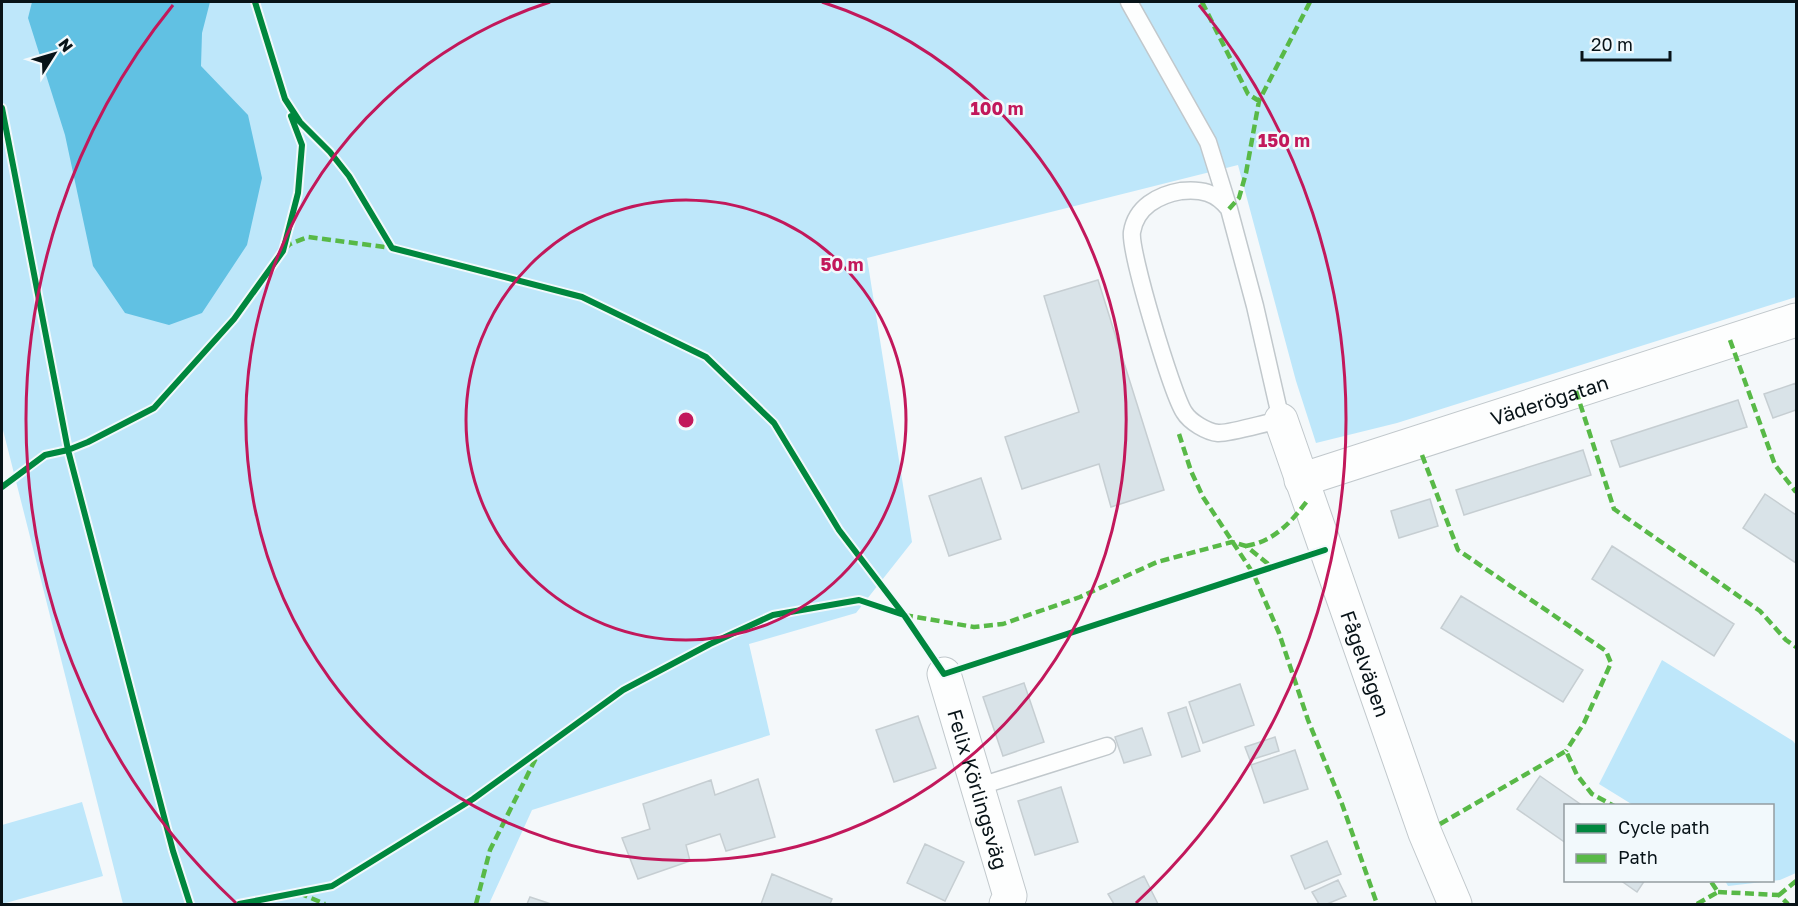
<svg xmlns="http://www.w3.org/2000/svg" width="1798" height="906" viewBox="0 0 1798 906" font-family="'Golos Text',sans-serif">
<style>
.green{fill:#bee7fa}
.water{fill:#61c1e3}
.building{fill:#d9e3e8;stroke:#c6ced2;stroke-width:1.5}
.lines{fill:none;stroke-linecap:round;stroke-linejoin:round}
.service-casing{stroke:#c1c8cc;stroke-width:19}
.minor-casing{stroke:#c1c8cc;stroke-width:35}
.service{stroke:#fdfefe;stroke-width:16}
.minor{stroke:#fdfefe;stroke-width:33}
.quiet{stroke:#58b947;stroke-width:4.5;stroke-dasharray:9 4.5;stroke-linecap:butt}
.cycleway-casing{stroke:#f2f9fc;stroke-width:10}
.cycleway{stroke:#00873e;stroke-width:6}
.ring{fill:none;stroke:#c2185b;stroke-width:3}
.labels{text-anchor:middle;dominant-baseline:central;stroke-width:5;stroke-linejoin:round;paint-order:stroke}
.street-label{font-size:20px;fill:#081318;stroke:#f2f9fc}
.centre{fill:#c2185b;stroke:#f2f9fc;stroke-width:3}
.ring-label{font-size:18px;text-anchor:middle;font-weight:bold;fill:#c2185b;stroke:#f2f9fc;stroke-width:5;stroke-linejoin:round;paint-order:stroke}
</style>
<rect width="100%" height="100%" fill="#f4f8fa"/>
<path class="green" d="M2,2H1796V297L1397,423L1316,443L1296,381L1238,165L867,258L912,542L856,613L749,644L770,735L532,810L489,904H123L2,426Z
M1662,660L1793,741L1796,745V873L1780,880L1728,886L1725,881L1772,880V806L1633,805L1599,784Z
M82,802L103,876L2,904V825Z"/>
<path class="water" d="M32,2H210L202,33L201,66L248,115L262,178L247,245L202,313L169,325L125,313L93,266L65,135L28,18Z"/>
<path class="building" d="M1098,280L1164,490L1111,507L1099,464L1022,489L1005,437L1079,412L1044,296Z
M1796,383V410L1773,418L1764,394Z
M1738,400L1747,427L1620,467L1611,441Z
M1583,450L1591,475L1464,515L1456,490Z
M981,478L1001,539L949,556L929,496Z
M1765,494L1796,515V563L1743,528Z
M1430,499L1438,526L1399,538L1391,511Z
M1612,546L1734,624L1714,656L1592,579Z
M1461,596L1583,670L1563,702L1441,628Z
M1024,683L1044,742L1003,756L983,697Z
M1240,684L1254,725L1203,743L1189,702Z
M1186,707L1200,751L1182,757L1168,713Z
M918,716L936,768L894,782L876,730Z
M1142,728L1151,755L1124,763L1115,737Z
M1275,737L1279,751L1250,760L1245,747Z
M1295,750L1308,789L1264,803L1251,765Z
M1540,776L1583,806H1566V843L1517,809Z
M758,779L775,837L726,851L720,834L686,845L690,861L638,879L622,838L650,829L643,804L711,780L715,795Z
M1061,787L1078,842L1035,855L1018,801Z
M1327,841L1341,874L1305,889L1291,856Z
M925,844L964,862L945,901L907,883Z
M772,874L832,899L830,904H761Z
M1144,876L1158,904H1114L1108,894Z
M1338,880L1346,896L1327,904H1319L1312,892Z
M1620,880H1645L1637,892Z
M530,897L551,904H527Z"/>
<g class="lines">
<defs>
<path id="service" d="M1129,2L1208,142L1229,209L1255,306L1281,420C1268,422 1229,434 1218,433C1207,432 1190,422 1184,412C1172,393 1129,251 1132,232C1136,207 1158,195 1181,191C1201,189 1216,192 1229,209
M977,787L1107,746"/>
<g id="minor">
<path id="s1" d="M1281,420L1425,833L1455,904"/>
<path id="s2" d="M1301,480L1796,320"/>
<path id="s3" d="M944,674L1010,896L1006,904"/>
</g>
</defs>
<use href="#service" class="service-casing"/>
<use href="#minor" class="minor-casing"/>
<use href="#service" class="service"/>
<use href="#minor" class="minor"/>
<path class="quiet" d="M1202,2L1248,94L1259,101
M1229,209L1239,198L1246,173L1259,101L1310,2
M285,249L290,244L308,237L392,248
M1730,340L1775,465L1796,492
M1576,391L1614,509L1760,611L1786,640L1796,647
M1179,434L1191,471L1203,497L1253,573L1279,633L1308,720L1342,804L1377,904
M1422,455L1458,550L1606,651L1611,663L1584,723L1566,751
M1246,546C1275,541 1291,522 1308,500
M904,615L974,627L1003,624L1080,597L1157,562L1232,542L1246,546L1272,567
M1440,824L1566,751L1577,775L1592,794L1614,806
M1718,892L1779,895L1788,904
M299,893L325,904
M1779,895L1796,881
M476,904L490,850L536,758
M1697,904L1718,892L1710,880"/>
<defs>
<path id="cycleway" d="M255,2L285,99L300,122L330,152L349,176L392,248L582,297L706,357L774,423L839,530L904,615
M2,108L68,450L173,851L190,904
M2,487L45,455L68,450L88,442L154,408L234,319L283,251L298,193L302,145L291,116
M239,904L332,886L473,799L623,690L710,644L773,615L859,600L904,615L944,674L1325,550"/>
</defs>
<use href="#cycleway" class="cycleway-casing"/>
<use href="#cycleway" class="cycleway"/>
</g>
<g class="ring">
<circle cx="686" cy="420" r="220"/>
<path d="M822 2A440 440 0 1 1 550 2"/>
<path d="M236 903A660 660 0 0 1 173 5M1199 5A660 660 0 0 1 1136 903"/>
</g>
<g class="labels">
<g class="street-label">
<text stroke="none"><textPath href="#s2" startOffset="261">Väderögatan</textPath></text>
<text stroke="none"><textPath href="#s1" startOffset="258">Fågelvägen</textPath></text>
<text stroke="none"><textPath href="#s3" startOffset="120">Felix Körlingsväg</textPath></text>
</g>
</g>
<circle cx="686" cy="420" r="9" class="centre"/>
<g class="ring-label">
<text x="997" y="115">100 m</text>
<text x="1284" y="147">150 m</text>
<text x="842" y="271">50 m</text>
</g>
<rect width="1798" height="906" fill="none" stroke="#081318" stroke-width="6"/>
<rect x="1564" y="804" width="210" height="78" fill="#f2f9fc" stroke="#949da1" stroke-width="1.5"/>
<rect x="1576" y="824" width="30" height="9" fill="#00873e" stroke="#949da1" stroke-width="1.5"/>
<text x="1618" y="834" font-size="18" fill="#081318">Cycle path</text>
<rect x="1576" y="854" width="30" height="9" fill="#58b947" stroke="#949da1" stroke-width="1.5"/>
<text x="1618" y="864" font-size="18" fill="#081318">Path</text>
<g transform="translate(54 54) rotate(53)" stroke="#f2f9fc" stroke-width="4.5" paint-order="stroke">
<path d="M0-4.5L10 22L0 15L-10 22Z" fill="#081318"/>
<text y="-9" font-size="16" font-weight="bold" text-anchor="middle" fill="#081318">N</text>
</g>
<path d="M1582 51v9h88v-9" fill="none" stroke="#081318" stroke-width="3"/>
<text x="1591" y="51" font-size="18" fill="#081318" stroke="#f2f9fc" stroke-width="4.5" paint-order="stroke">20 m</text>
</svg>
